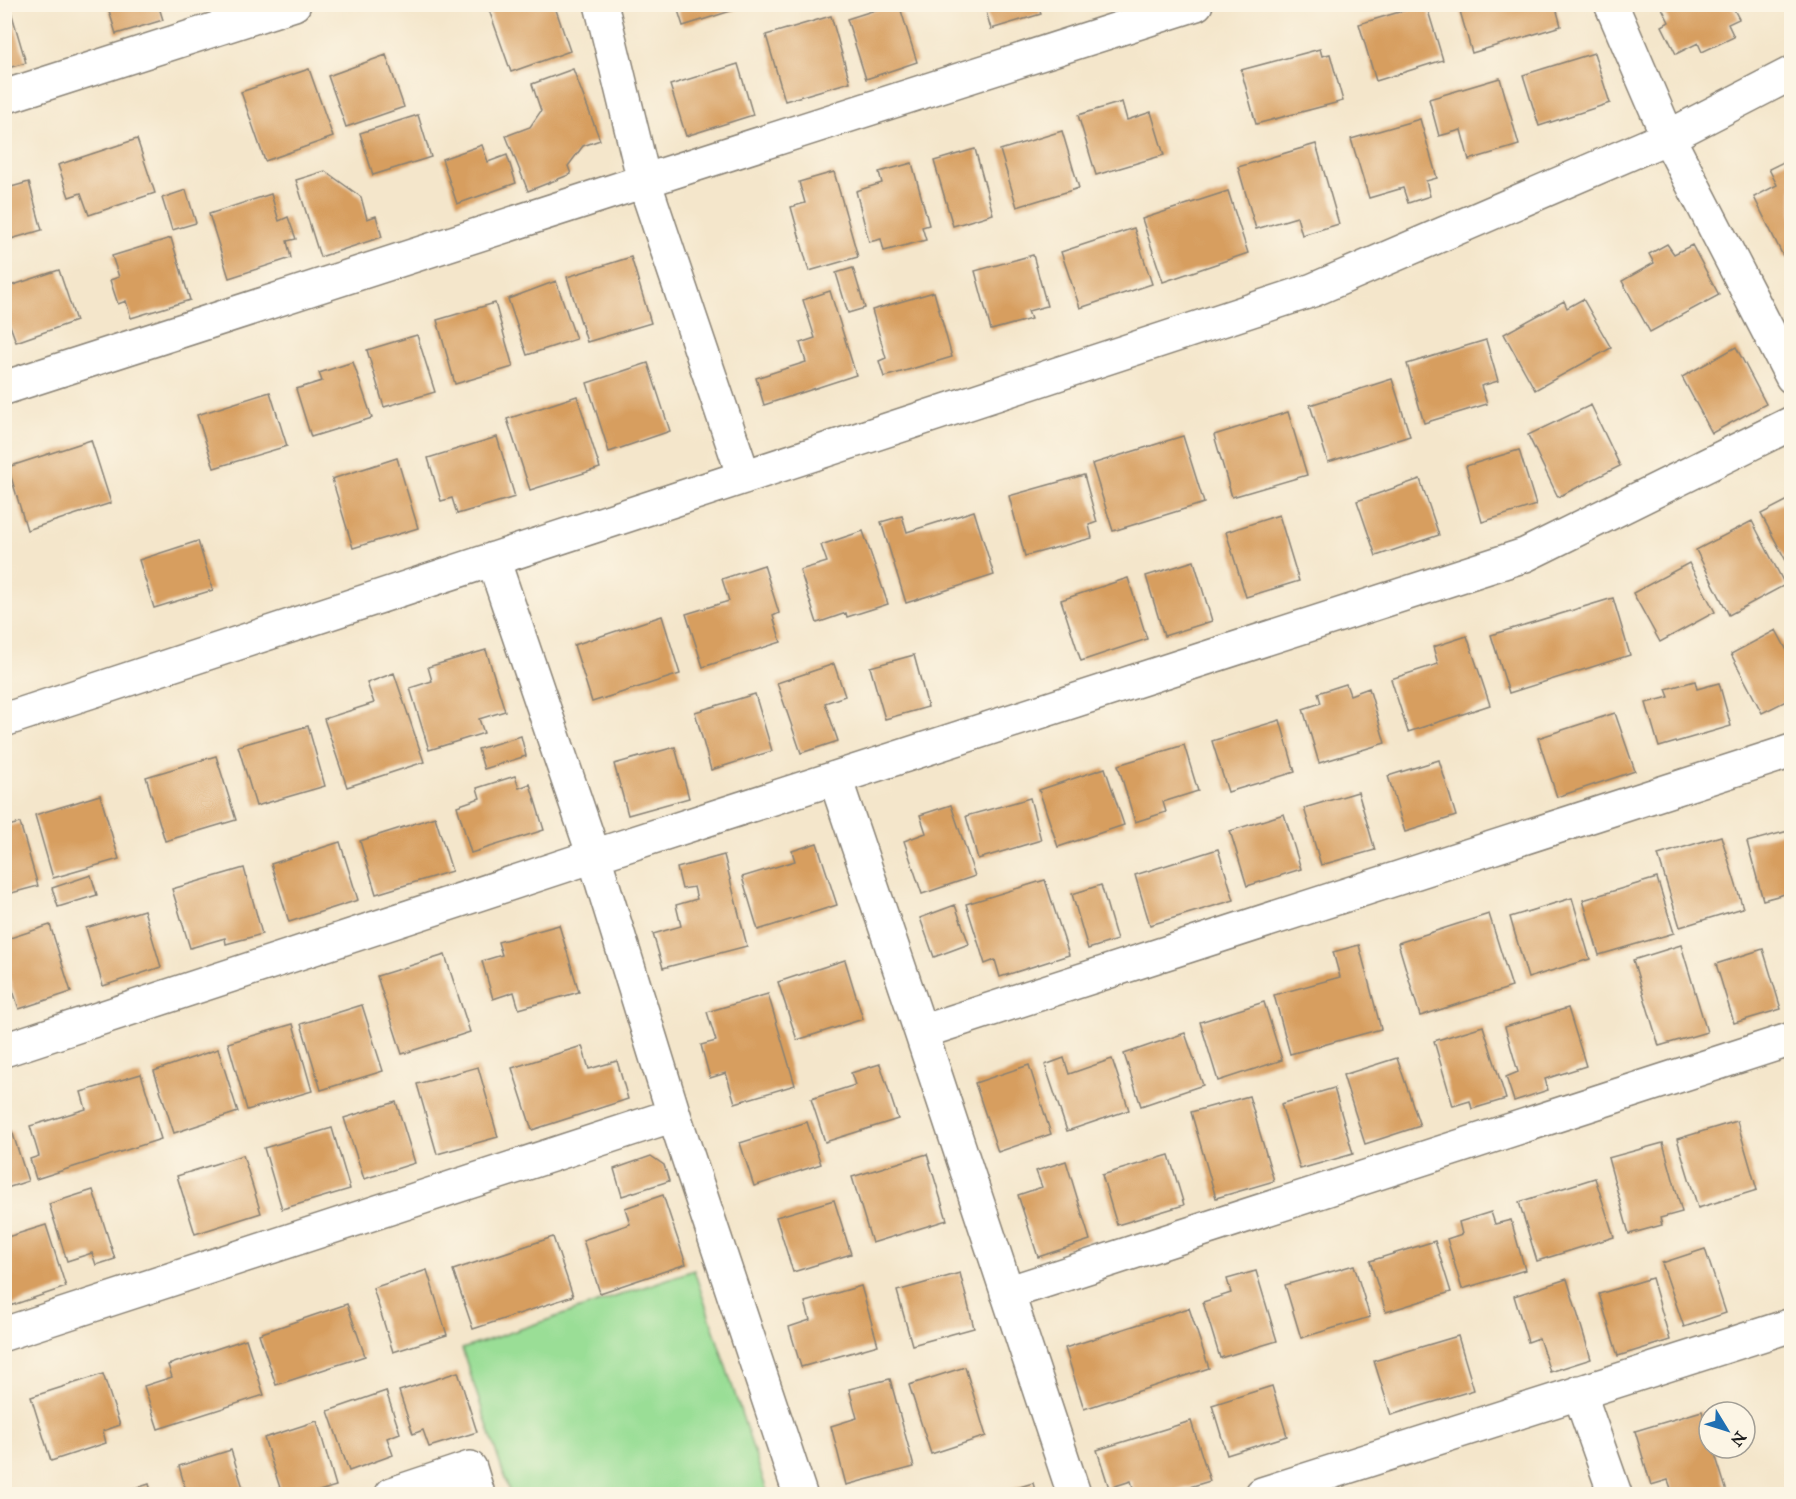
<svg xmlns="http://www.w3.org/2000/svg" width="1796" height="1499" viewBox="0 0 1796 1499" font-family="'IM FELL Great Primer',serif">
<style>
.green{fill:#9ade96;stroke:#5b7d59;stroke-width:1.5}
.building{fill:#d79e5e}
.lines{fill:none;stroke-linecap:round;stroke-linejoin:round}
.street-casing{stroke:#888174;stroke-width:36}
.street{stroke:#fff;stroke-width:33}
</style>
<rect width="100%" height="100%" fill="#fcf5e5"/>
<filter id="ink" filterUnits="userSpaceOnUse"><feTurbulence type="fractalNoise" baseFrequency=".0167" numOctaves="2"/><feDisplacementMap in="SourceGraphic" scale="12" xChannelSelector="R" yChannelSelector="G"/><feConvolveMatrix kernelMatrix="1 2 1 2 8 2 1 2 1" color-interpolation-filters="sRGB"/></filter>
<filter id="wash" filterUnits="userSpaceOnUse"><feTurbulence type="fractalNoise" baseFrequency=".008" numOctaves="4" result="noise"/><feDisplacementMap in="SourceGraphic" scale="24" xChannelSelector="R" yChannelSelector="G"/><feGaussianBlur stdDeviation="1.35" result="paint"/><feColorMatrix in="noise" values="0 0 0 0 0 0 0 0 0 0 0 0 0 0 0 0 0 1.4 0 .05"/><feComposite in="paint" operator="in"/></filter>
<g filter="url(#wash)">
<rect width="100%" height="100%" fill="#f4e6cb"/>
<path class="green" d="M694,1270L768,1494H510L462,1349Z"/>
<g id="blocks">
<path class="building" d="M107,4H158L163,20L116,34Z
M504,4H554L570,51L511,72L489,10Z
M676,4H750V5L683,26Z
M894,4H899L917,62L866,79L847,19Z
M984,4H1038L1041,14L991,29Z
M1426,4L1443,60L1376,81L1359,24Z
M1458,4H1555L1561,26L1472,53Z
M1660,4H1731L1739,19L1728,24L1734,37L1702,52L1698,43L1676,54L1662,26L1669,22Z
M10,8L26,63L4,69V9Z
M831,16L850,82L785,101L766,35Z
M1320,49L1322,56L1330,54L1343,101L1256,124L1241,70Z
M1594,53L1610,103L1539,126L1523,75Z
M386,55L404,107L346,127L328,76Z
M738,64L753,115L686,136L670,85Z
M309,69L333,137L265,161L241,92Z
M573,69L600,140L583,146L568,166L571,174L528,191L506,136L530,127L541,111L532,84Z
M1500,78L1519,145L1469,160L1461,130L1439,136L1429,99Z
M1122,102L1127,120L1151,112L1164,155L1096,175L1078,115Z
M418,115L431,157L373,175L360,133Z
M1420,119L1437,178L1426,181L1430,196L1408,203L1403,188L1369,198L1351,139Z
M1062,131L1079,188L1017,207L1000,150Z
M137,139L155,193L89,215L81,193L69,197L58,165Z
M1316,144L1339,224L1302,235L1297,217L1256,229L1238,167Z
M482,145L488,162L507,155L516,183L457,204L442,159Z
M975,149L993,214L953,226L934,161Z
M1792,158V255L1784,258L1754,197L1777,185L1769,169Z
M912,163L929,225L922,227L926,240L884,251L881,239L869,242L856,191L882,183L879,172Z
M325,171L361,197L367,219L376,216L382,237L320,257L296,180Z
M834,172L858,257L809,271L791,207L805,203L799,182Z
M29,182L42,230L4,241V189Z
M186,190L196,223L172,230L162,198Z
M1228,191L1248,253L1163,282L1142,219Z
M271,194L279,221L288,217L296,239L287,241L291,258L229,278L209,214Z
M1134,228L1152,284L1080,308L1061,252Z
M171,238L190,300L131,318L126,301L118,304L110,280L119,277L112,256Z
M1667,244L1674,254L1692,245L1719,295L1650,332L1622,281L1654,263L1649,254Z
M1033,255L1047,306L1028,311L1031,319L991,330L975,271Z
M631,257L651,323L587,342L567,277Z
M853,268L865,308L848,313L836,273Z
M59,270L76,321L16,342L4,309V288Z
M556,281L576,339L527,355L508,299Z
M830,291L856,375L764,405L756,378L806,362L800,343L815,338L803,300Z
M934,292L952,357L884,377L879,361L886,358L872,310Z
M1583,299L1611,348L1535,390L1504,334L1564,301L1567,308Z
M495,303L513,367L455,384L437,320Z
M417,335L435,392L384,407L367,350Z
M1486,340L1498,381L1481,386L1487,404L1424,423L1407,364Z
M1736,347L1766,404L1712,433L1682,377Z
M353,362L372,418L311,437L296,389L322,381L319,373Z
M648,363L670,431L609,452L587,383Z
M1392,379L1410,436L1328,462L1310,405Z
M270,392L287,446L214,468L197,415Z
M577,396L600,468L530,490L507,419Z
M1591,405L1620,466L1558,497L1528,435Z
M1288,412L1307,475L1232,497L1214,435Z
M1183,436L1204,503L1113,531L1092,464Z
M497,437L515,497L457,514L452,498L441,501L428,458Z
M91,440L111,503L27,530L8,467Z
M1519,450L1536,505L1482,522L1466,466Z
M397,458L418,528L353,548L332,479Z
M1084,475L1097,522L1089,525L1092,538L1025,556L1009,496Z
M1420,479L1439,535L1376,556L1357,501Z
M1792,498V572L1761,514Z
M974,511L994,575L906,603L881,522L902,516L907,532Z
M1279,515L1299,581L1246,597L1226,532Z
M1752,521L1785,585L1729,615L1696,550Z
M863,531L888,604L847,617L846,613L817,623L800,570L827,562L821,545Z
M198,541L213,590L154,608L139,560Z
M1194,561L1212,621L1164,636L1146,576Z
M1689,563L1715,612L1660,642L1633,593Z
M764,565L779,613L773,616L781,642L703,667L686,614L729,601L722,579Z
M1128,578L1147,639L1081,661L1061,600Z
M1613,598L1630,655L1509,693L1491,635Z
M662,616L680,674L592,702L574,645Z
M1776,630L1792,660V698L1762,713L1731,654Z
M1467,636L1490,705L1408,732L1391,679L1438,664L1433,647Z
M486,650L505,711L479,719L484,733L429,750L410,688L432,681L428,667Z
M914,655L928,707L885,719L870,667Z
M834,664L845,696L825,703L838,741L801,753L777,683Z
M394,673L424,762L347,787L324,719L374,703L367,683Z
M1695,681L1697,689L1719,683L1731,726L1659,747L1646,703L1669,697L1666,689Z
M1346,684L1350,695L1369,688L1385,743L1319,763L1303,709L1321,703L1318,693Z
M755,694L772,751L711,770L695,712Z
M1615,713L1635,771L1557,797L1538,738Z
M1280,720L1295,772L1228,792L1212,741Z
M308,726L325,786L256,806L238,746Z
M521,736L526,756L484,769L478,749Z
M1184,745L1198,791L1163,802L1166,812L1135,822L1118,765Z
M675,747L689,798L628,815L614,764Z
M216,756L236,820L165,841L146,777Z
M1439,760L1456,816L1405,832L1388,776Z
M1105,768L1124,825L1058,847L1039,790Z
M515,776L519,788L530,784L544,830L471,853L457,806L480,798L477,788Z
M1358,792L1375,850L1321,865L1304,808Z
M100,795L119,859L53,878L35,815Z
M1030,798L1041,840L978,859L966,816Z
M951,805L975,876L922,894L904,841L926,833L920,815Z
M1284,814L1301,869L1247,886L1230,831Z
M435,817L452,871L376,894L360,841Z
M20,823L38,886L4,895V827Z
M1792,830V892L1763,900L1747,842Z
M1721,836L1743,908L1680,927L1658,855Z
M340,842L358,900L289,922L271,864Z
M817,843L837,905L758,930L742,877L795,861L792,851Z
M1218,849L1234,900L1150,925L1135,875Z
M724,855L747,946L663,968L653,934L681,926L676,905L697,899L694,887L682,889L677,868Z
M244,868L262,934L226,944L225,938L190,948L172,889Z
M91,875L97,895L58,907L52,888Z
M1657,878L1674,933L1599,955L1583,900Z
M1045,880L1069,955L1000,977L995,960L985,964L966,904Z
M1101,885L1117,940L1088,949L1072,894Z
M1572,898L1590,959L1528,978L1510,917Z
M955,905L969,944L934,957L920,918Z
M144,910L161,967L103,986L86,928Z
M1489,914L1512,987L1420,1016L1398,943Z
M50,925L71,992L19,1009L4,963V940Z
M559,925L579,992L519,1009L514,992L493,999L482,961L502,955L498,942Z
M1359,945L1381,1029L1290,1054L1274,995L1340,977L1333,952Z
M1681,945L1707,1032L1659,1046L1633,960Z
M1763,949L1781,1009L1734,1023L1716,964Z
M445,955L470,1032L402,1054L377,976Z
M845,960L863,1019L797,1040L778,982Z
M768,994L795,1085L735,1103L726,1073L710,1078L701,1045L716,1041L707,1012Z
M1264,1002L1282,1060L1218,1081L1200,1022Z
M362,1005L383,1071L321,1090L301,1024Z
M1568,1008L1586,1066L1545,1079L1548,1090L1514,1101L1506,1077L1518,1072L1505,1027Z
M293,1024L312,1091L247,1110L228,1043Z
M1483,1026L1506,1099L1472,1109L1470,1101L1453,1106L1434,1041Z
M1185,1033L1203,1085L1141,1106L1124,1054Z
M582,1046L589,1069L617,1061L628,1099L532,1130L512,1068Z
M218,1049L238,1112L174,1133L154,1071Z
M1064,1058L1069,1074L1112,1059L1129,1110L1067,1131L1045,1065Z
M1397,1058L1420,1126L1365,1144L1343,1075Z
M880,1064L898,1119L825,1142L811,1099L855,1085L851,1073Z
M1029,1065L1051,1134L998,1152L975,1083Z
M478,1067L498,1137L437,1154L417,1084Z
M141,1074L161,1139L36,1179L30,1159L39,1156L30,1126L86,1109L81,1092Z
M1334,1088L1353,1154L1300,1169L1281,1104Z
M1249,1096L1274,1181L1216,1198L1191,1112Z
M396,1102L415,1163L364,1179L344,1118Z
M1737,1121L1757,1190L1698,1208L1677,1139Z
M807,1122L821,1164L754,1186L740,1143Z
M332,1128L350,1189L282,1209L264,1148Z
M12,1131L28,1181L4,1189V1133Z
M1663,1143L1682,1212L1660,1218L1662,1225L1629,1234L1608,1158Z
M927,1154L947,1220L872,1243L852,1177Z
M243,1155L261,1213L195,1234L177,1176Z
M1169,1155L1184,1205L1117,1225L1102,1175Z
M651,1156L664,1165L669,1181L622,1196L614,1169Z
M1066,1161L1090,1240L1038,1257L1018,1195L1042,1187L1036,1171Z
M1595,1178L1614,1237L1537,1261L1519,1202Z
M93,1190L115,1259L96,1265L92,1253L67,1261L49,1204Z
M663,1195L686,1264L600,1293L583,1240L630,1224L625,1208Z
M834,1200L851,1254L793,1272L776,1217Z
M1491,1212L1495,1224L1511,1220L1525,1270L1462,1289L1447,1239L1462,1234L1459,1222Z
M46,1225L66,1287L4,1308V1238Z
M553,1237L573,1296L473,1329L453,1270Z
M1435,1241L1451,1292L1386,1312L1370,1261Z
M1705,1249L1726,1313L1684,1327L1662,1263Z
M1354,1265L1370,1317L1301,1338L1285,1285Z
M427,1270L447,1335L393,1352L373,1288Z
M1256,1271L1277,1341L1220,1358L1203,1302L1231,1293L1227,1279Z
M960,1273L974,1328L912,1345L897,1291Z
M1652,1278L1670,1340L1618,1356L1599,1294Z
M1567,1279L1591,1359L1550,1372L1539,1338L1528,1342L1514,1296Z
M861,1286L878,1345L801,1367L789,1327L810,1320L805,1302Z
M347,1304L365,1356L276,1385L259,1334Z
M1189,1308L1209,1368L1084,1409L1065,1348Z
M1458,1336L1474,1390L1391,1415L1374,1361Z
M246,1339L264,1395L158,1429L144,1386L172,1377L168,1365Z
M965,1367L986,1436L931,1454L909,1385Z
M458,1372L477,1432L429,1447L423,1430L413,1434L399,1391Z
M103,1374L120,1425L103,1431L106,1443L51,1461L31,1397Z
M890,1379L914,1467L846,1485L831,1426L857,1418L849,1389Z
M1272,1386L1287,1436L1227,1455L1212,1405Z
M386,1391L400,1433L387,1438L393,1455L349,1471L328,1411Z
M1702,1411L1709,1433V1448H1713L1727,1492L1720,1494H1673L1668,1480L1651,1485L1635,1431Z
M317,1421L336,1486L309,1494H282L264,1438Z
M1191,1421L1210,1481L1166,1494H1135L1131,1481L1109,1488L1097,1450Z
M231,1450L245,1494H187L179,1466Z
M1033,1483L1036,1494H997Z
M149,1484L152,1494H118Z
M1570,1489L1572,1494H1555Z"/>
</g>
</g>
<g filter="url(#ink)">
<use href="#blocks" fill-opacity="0" stroke="#888174" stroke-width="1.5"/>
<g class="lines">
<defs>
<path id="street" d="M601,4L644,181L744,477
M1611,4L1668,137L1792,377
M4,97L294,4
M4,388L644,181L1196,4
M493,559L594,856L674,1115L800,1494
M4,720L1313,290L1668,137L1792,73
M835,778L921,1032L1074,1494
M921,1032L1792,751
M4,1050L594,856L1525,555L1792,423
M1007,1293L1792,1039
M4,1334L674,1115
M1579,1392L1615,1494
M392,1494L470,1468L478,1494
M1262,1494L1792,1325"/>
</defs>
<use href="#street" class="street-casing"/>
<use href="#street" class="street"/>
</g>
</g>
<rect width="1796" height="1499" fill="none" stroke="#fcf5e5" stroke-width="24"/>
<g transform="translate(1727 1430) rotate(128)"><circle r="28" fill="#fcf5e5" stroke="#a29e95" stroke-width="1.5"/>
<path d="M0-4.5L10 22L0 15L-10 22Z" fill="#1f6fb2"/>
<text y="-9" font-size="16" font-weight="bold" text-anchor="middle" fill="#1c1c1c">N</text>
</g>
</svg>
